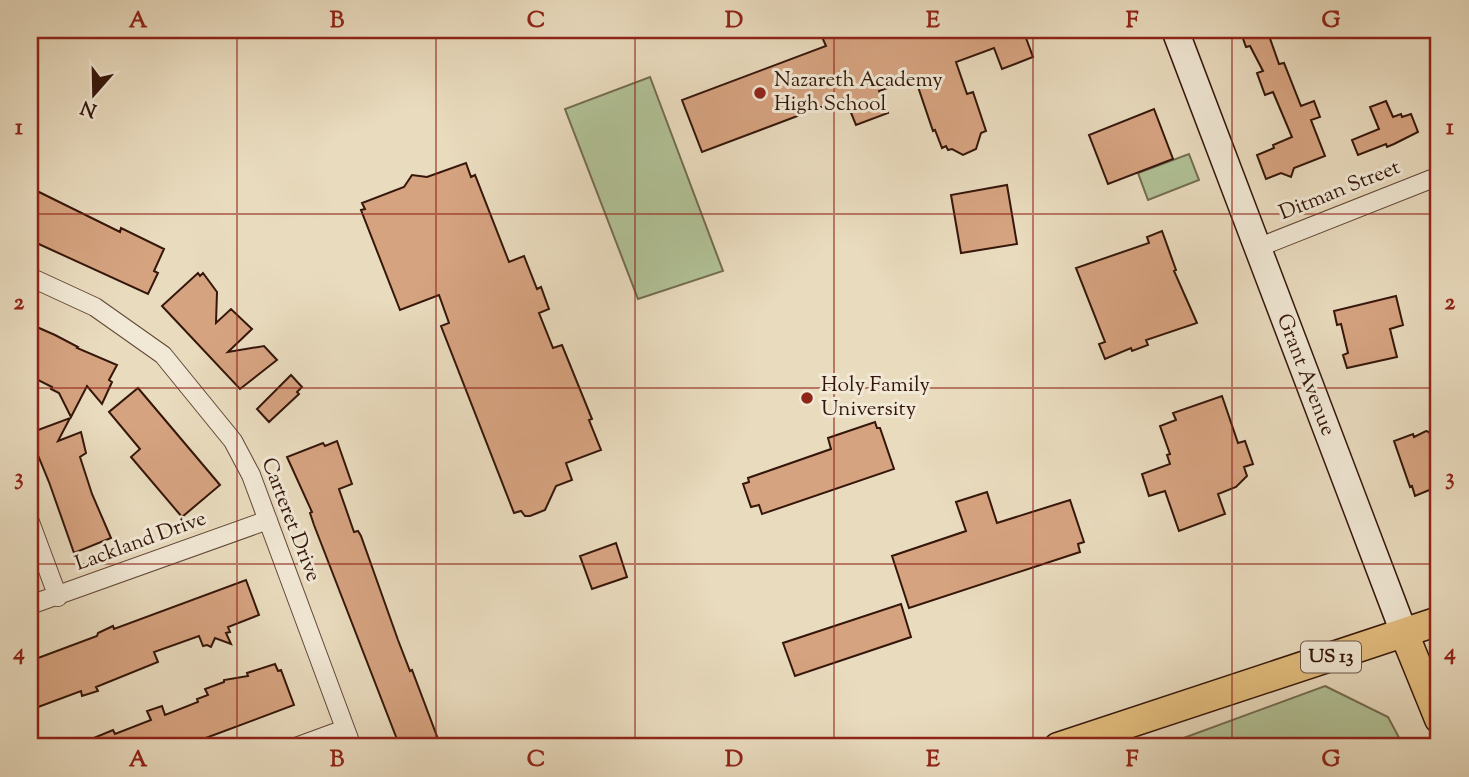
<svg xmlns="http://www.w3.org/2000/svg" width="1469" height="777" viewBox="0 0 1469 777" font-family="'Sorts Mill Goudy',serif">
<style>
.green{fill:#b1c196;stroke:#736c50;stroke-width:2}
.building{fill:#d6a380;stroke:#35160a;stroke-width:2}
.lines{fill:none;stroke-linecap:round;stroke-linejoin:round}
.street-casing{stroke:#624737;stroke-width:20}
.secondary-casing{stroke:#35160a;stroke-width:29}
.primary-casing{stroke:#35160a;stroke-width:31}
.street{stroke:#f1e8d5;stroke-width:18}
.secondary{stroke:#f1e8d5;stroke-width:26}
.primary{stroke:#e4be7f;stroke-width:28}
.grid{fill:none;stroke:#8f2418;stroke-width:2;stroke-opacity:0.55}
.poi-dot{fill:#8f2418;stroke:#f1e8d5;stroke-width:2.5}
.labels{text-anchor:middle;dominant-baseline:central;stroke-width:6;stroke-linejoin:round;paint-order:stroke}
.shield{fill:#f1e8d5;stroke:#6d5547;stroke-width:2}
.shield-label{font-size:19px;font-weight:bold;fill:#35160a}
.poi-label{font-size:21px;fill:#35160a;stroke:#f1e8d5;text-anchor:start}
.street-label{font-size:21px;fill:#35160a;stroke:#f1e8d5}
.neatline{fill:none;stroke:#8f2418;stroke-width:2.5}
.grid-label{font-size:23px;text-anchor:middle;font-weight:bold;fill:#8f2418}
</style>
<rect width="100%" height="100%" fill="#e9dbbe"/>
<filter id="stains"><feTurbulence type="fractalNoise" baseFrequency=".00286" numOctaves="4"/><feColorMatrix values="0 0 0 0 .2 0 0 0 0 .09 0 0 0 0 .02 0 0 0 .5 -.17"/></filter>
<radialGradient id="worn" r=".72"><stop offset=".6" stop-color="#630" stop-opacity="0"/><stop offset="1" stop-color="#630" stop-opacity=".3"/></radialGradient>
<path class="green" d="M650,77L723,271L638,299L565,109Z
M1189,154L1199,180L1148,200L1138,173Z
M1325,686L1388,717L1404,747H1159Z"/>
<path class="building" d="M819,30H855L857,35L870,30H1023L1033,57L1002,69L994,48L956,62L967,94L973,92L986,131L981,133L976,149L963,155L952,149L948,150L946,146L942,148L935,130L933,131L915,78L879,91L888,113L856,125L845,98L702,152L682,100L826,46Z
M1240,30H1267L1279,64L1284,63L1301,106L1314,101L1320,117L1311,120L1325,156L1294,168L1291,177L1281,173L1266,179L1257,155L1274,148L1273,145L1292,137L1273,92L1265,95L1257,73L1263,71L1250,46L1246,47Z
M1386,101L1393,117L1401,114L1402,117L1411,114L1418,132L1394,144L1387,147L1386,144L1358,155L1352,140L1379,129L1370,107Z
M1154,109L1173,159L1108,184L1089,135Z
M466,163L471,177L475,175L509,262L524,256L537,289L541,287L549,309L539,313L553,348L562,345L592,419L589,420L601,450L566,463L572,480L556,486L545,510L530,516H525L521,511L514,513L441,326L449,323L439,295L400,310L361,210L365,209L362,203L404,187L412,175L427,177Z
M1007,185L1017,244L961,253L951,195Z
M39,192L120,232L121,228L164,249L154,271L158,273L148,294L30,240V197L35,199Z
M1162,231L1176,270L1174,271L1197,323L1146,340L1148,345L1132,351L1131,348L1105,359L1099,344L1105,342L1076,268L1149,243L1147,237Z
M198,273L200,276L203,273L217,292L216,323L231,309L252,329L228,352L264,346L277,360L240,389L162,306Z
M1396,296L1403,325L1390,329L1397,357L1347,368L1343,355L1348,353L1341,324L1337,325L1334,311Z
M30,324L55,335L78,347L77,348L117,365L109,380L112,382L102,404L87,386L71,417L59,393L51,389L52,387L30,376Z
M291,375L302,387L297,392L299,394L269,422L257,409Z
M138,388L220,485L182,517L131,457L140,449L109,412Z
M1222,396L1238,443L1245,441L1253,464L1244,467L1247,476L1236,487L1218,494L1225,514L1179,531L1165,491L1149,496L1142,474L1170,464L1167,455L1170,454L1160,426L1176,420L1173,413Z
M70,418L58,441L81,432L86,453L80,457L92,494L111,538L74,553L49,482L30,436V433Z
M875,422L877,428H880L894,469L762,514L759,505L751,507L743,484L749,482L748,478L831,449L828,438Z
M1426,431L1429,432L1439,459V486L1415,496L1412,486L1410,487L1394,441L1413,434L1414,437Z
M337,441L352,484L339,489L354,532L358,531L361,536L398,640L410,671L412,670L441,747H400L314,525L310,513L312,512L287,457L323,443L325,446Z
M987,492L997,523L1070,500L1084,542L1078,544L1080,552L909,608L892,556L966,531L956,502Z
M616,543L627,577L592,589L580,556Z
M246,580L259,615L228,627L230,632L226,633L231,644L215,638L211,647L207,645L203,646L199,636L154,652L158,662L96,687L98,691L82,696L81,691L30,710V661L97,636L98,633L113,626L114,629Z
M901,604L911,637L795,676L783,643Z
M275,664L278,671L281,670L294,705L187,745V743L173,747H72L113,730L115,734L151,720L147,711L162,706L165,715L198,702L197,699L208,695L205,689L224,682V680L248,676L247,673Z"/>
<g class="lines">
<defs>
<path id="street" d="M1257,248L1439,176
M30,277L95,307L163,355L233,441L251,475L352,747
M30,522L58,597
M30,605L268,520
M296,747L345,729"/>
<path id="secondary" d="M1175,30L1404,633"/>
<path id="primary" d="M1404,633L1439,719
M1058,747L1439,621"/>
</defs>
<use href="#street" class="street-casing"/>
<use href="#secondary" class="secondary-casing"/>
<use href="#primary" class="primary-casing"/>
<use href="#street" class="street"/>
<use href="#secondary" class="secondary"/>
<use href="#primary" class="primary"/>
</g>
<path class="grid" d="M237,30V747M436,30V747M635,30V747M834,30V747M1033,30V747M1232,30V747M30,214H1439M30,388H1439M30,564H1439"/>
<g class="poi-dot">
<circle cx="760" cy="93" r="7"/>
<circle cx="807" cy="398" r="7"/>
</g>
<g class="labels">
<rect class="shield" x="1301" y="641.5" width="60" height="31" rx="5"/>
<g class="shield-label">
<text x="1331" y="657">US 13</text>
</g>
<g class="poi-label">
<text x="774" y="81">Nazareth Academy<tspan x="774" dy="24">High School</tspan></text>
<text x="821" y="386">Holy Family<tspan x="821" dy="24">University</tspan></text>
</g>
<g class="street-label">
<text transform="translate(1340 191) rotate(-22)">Ditman Street</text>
<text transform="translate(1305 375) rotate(69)">Grant Avenue</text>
<text transform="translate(290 520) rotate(69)">Carteret Drive</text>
<text transform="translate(141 542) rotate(-20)">Lackland Drive</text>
</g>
</g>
<rect width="1469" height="777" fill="none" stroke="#e9dbbe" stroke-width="77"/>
<g transform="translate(94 94) rotate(200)" stroke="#f1e8d5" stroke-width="5" paint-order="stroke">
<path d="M0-5L12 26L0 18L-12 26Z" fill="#35160a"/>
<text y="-10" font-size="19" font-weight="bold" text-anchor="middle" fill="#35160a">N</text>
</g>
<rect x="38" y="38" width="1392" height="700" class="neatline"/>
<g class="grid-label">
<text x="138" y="27">A</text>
<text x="337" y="27">B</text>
<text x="536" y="27">C</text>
<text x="734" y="27">D</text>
<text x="933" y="27">E</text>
<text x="1132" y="27">F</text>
<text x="1331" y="27">G</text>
<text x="19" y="134">1</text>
<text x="1450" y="134">1</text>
<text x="19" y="309">2</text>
<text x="1450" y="309">2</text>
<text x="19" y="484">3</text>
<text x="1450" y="484">3</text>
<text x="19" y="659">4</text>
<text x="1450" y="659">4</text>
<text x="138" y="766">A</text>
<text x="337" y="766">B</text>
<text x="536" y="766">C</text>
<text x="734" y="766">D</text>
<text x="933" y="766">E</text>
<text x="1132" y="766">F</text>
<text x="1331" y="766">G</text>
</g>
<rect width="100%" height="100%" filter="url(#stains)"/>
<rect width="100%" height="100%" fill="url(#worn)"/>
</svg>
